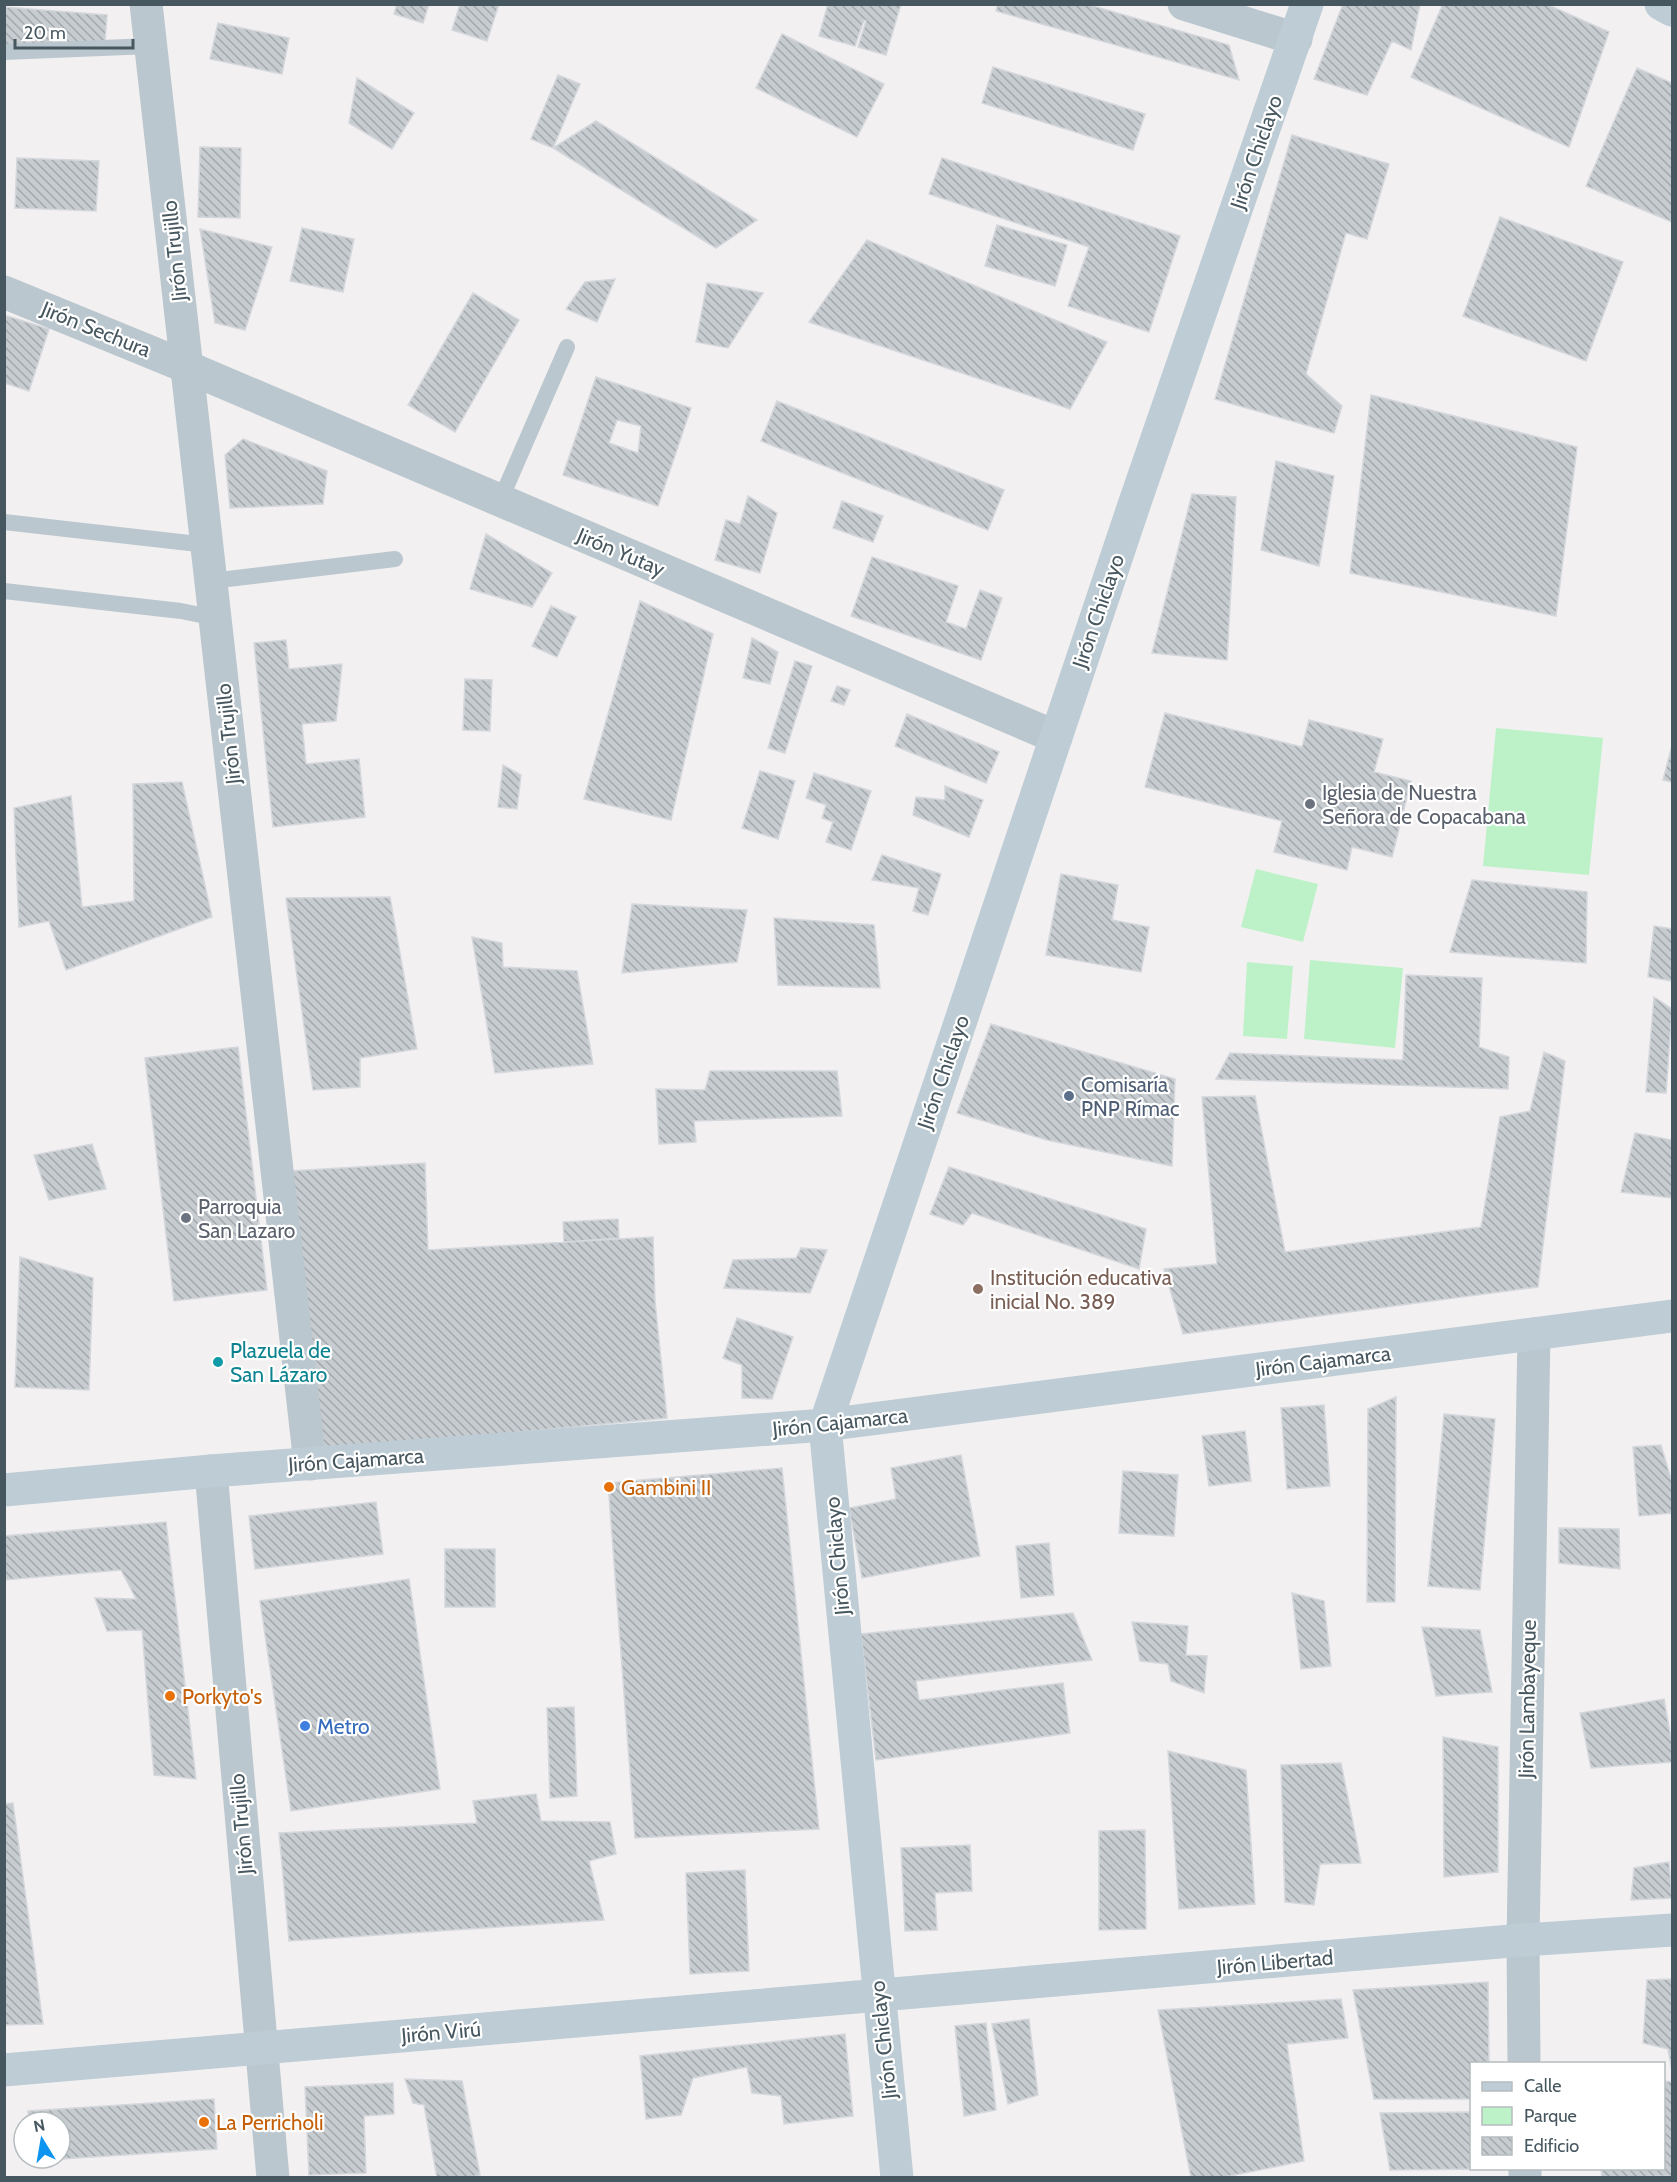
<svg xmlns="http://www.w3.org/2000/svg" width="1677" height="2182" viewBox="0 0 1677 2182" font-family="Cabin,sans-serif">
<style>
.green{fill:#bdf2c9}
.building{fill:url(#building-back-hatch);stroke:#d4d7dc;stroke-width:1.5;fill-rule:evenodd}
.lines{fill:none;stroke-linecap:round;stroke-linejoin:round}
.lane{stroke:#bbc7ce;stroke-width:16}
.street{stroke:#bbc7ce;stroke-width:33}
.secondary{stroke:#bdccd5;stroke-width:33}
.worship-dot{fill:#6b7280;stroke:#fff;stroke-width:2}
.service-dot{fill:#5c6f8a;stroke:#fff;stroke-width:2}
.education-dot{fill:#8d6e63;stroke:#fff;stroke-width:2}
.culture-dot{fill:#0f9aa8;stroke:#fff;stroke-width:2}
.food-dot{fill:#e8710a;stroke:#fff;stroke-width:2}
.shop-dot{fill:#3f7fe0;stroke:#fff;stroke-width:2}
.labels{text-anchor:middle;dominant-baseline:central;stroke-width:4.5;stroke-linejoin:round;paint-order:stroke}
.street-label{font-size:21px;fill:#47575f;stroke:#fff}
.worship-label{font-size:21px;fill:#5b616d;stroke:#fff;text-anchor:start}
.service-label{font-size:21px;fill:#4e5e75;stroke:#fff;text-anchor:start}
.education-label{font-size:21px;fill:#785e54;stroke:#fff;text-anchor:start}
.culture-label{font-size:21px;fill:#0d838f;stroke:#fff;text-anchor:start}
.food-label{font-size:21px;fill:#c56008;stroke:#fff;text-anchor:start}
.shop-label{font-size:21px;fill:#366cbe;stroke:#fff;text-anchor:start}
</style>
<defs>
<pattern id="building-back-hatch" width="6" height="6" patternUnits="userSpaceOnUse" patternTransform="scale(1.5)"><rect width="6" height="6" fill="#c7ccd0"/><path d="M-1 5l2 2M0 0l6 6M5-1l2 2" fill="none" stroke="#a3a8ac"/></pattern>
</defs>
<rect width="100%" height="100%" fill="#f3f0f1"/>
<path class="green" d="M1496,728L1603,738L1589,875L1483,866Z
M1256,869L1318,884L1303,942L1241,927Z
M1310,960L1403,968L1395,1048L1304,1039Z
M1247,962L1293,966L1287,1039L1243,1036Z"/>
<path class="building" d="M397,4H429L423,23L394,14Z
M460,4H499L487,41L452,30Z
M828,4H901L886,55L858,47L866,21L864,20L855,46L819,36Z
M998,4H1086L1229,45L1239,80L996,11Z
M1343,4H1420L1411,50L1392,41L1367,95L1314,79Z
M1443,4H1546L1609,32L1569,147L1411,77Z
M4,7L107,15L104,55L4,48Z
M218,23L289,38L282,74L210,59Z
M782,34L884,84L857,137L756,88Z
M993,67L1145,114L1133,150L982,103Z
M1637,68L1672,83V222L1586,186Z
M558,75L580,84L553,148L531,139Z
M357,78L414,113L392,149L349,123Z
M596,121L757,220L716,248L553,148Z
M1292,135L1389,164L1367,239L1346,233L1306,374L1342,406L1334,433L1215,399Z
M200,147L241,148L240,218L198,217Z
M17,158L99,161L96,211L15,208Z
M942,158L1180,236L1149,332L1068,306L1089,247L929,194Z
M1500,217L1623,262L1586,361L1463,316Z
M997,225L1067,245L1055,286L985,266Z
M302,228L354,239L343,292L290,281Z
M200,229L272,247L245,330L215,323Z
M867,240L1107,342L1070,409L809,322Z
M615,279L597,322L566,309L585,282Z
M707,283L763,293L728,348L696,342Z
M473,293L519,320L455,432L408,405Z
M4,315L49,329L29,391L4,383Z
M596,377L691,408L658,506L563,475ZM617,420L641,426L638,453L609,443Z
M1371,395L1577,447L1556,616L1350,573Z
M777,401L1004,490L988,530L761,441Z
M243,439L327,471L323,504L230,508L225,455Z
M1276,461L1334,476L1319,566L1261,550Z
M1192,494L1236,497L1227,660L1152,653Z
M748,496L777,513L760,573L715,560L726,520L740,524Z
M842,501L883,516L873,542L833,528Z
M486,534L552,573L532,607L470,589Z
M872,557L958,586L946,622L966,629L980,590L1002,598L981,660L851,616Z
M640,601L713,634L671,820L584,799Z
M551,606L576,617L557,657L532,646Z
M752,638L778,652L770,684L743,678Z
M286,640L289,669L342,664L336,721L302,724L306,764L359,759L365,817L273,827L254,643Z
M795,661L812,666L785,753L768,748Z
M465,679L492,680L490,731L463,730Z
M837,686L850,690L844,705L831,701Z
M1165,713L1302,747L1309,720L1383,739L1374,772L1411,781L1392,857L1352,847L1347,870L1274,852L1282,821L1145,787Z
M907,714L999,752L986,783L895,746Z
M1671,749L1672,750V782L1663,780Z
M503,765L521,775L517,809L498,807Z
M760,771L795,781L778,839L742,828Z
M814,773L871,791L851,850L826,842L833,822L822,818L826,805L806,798Z
M182,782L212,917L66,970L49,921L19,927L14,808L71,796L82,907L134,901L133,784Z
M945,786L983,800L969,837L913,815L916,797L945,800Z
M882,855L941,874L928,915L913,911L919,888L872,880Z
M1061,874L1118,885L1112,920L1149,927L1141,972L1046,955Z
M1472,880L1587,892L1586,963L1450,952Z
M390,897L417,1049L360,1058V1087L313,1090L286,898Z
M632,904L747,910L737,962L622,973Z
M774,918L874,925L880,988L778,985Z
M1654,926L1672,929V981L1648,977Z
M472,937L502,943L503,967L577,971L593,1064L495,1073Z
M1406,975L1482,978L1479,1047L1509,1057L1508,1089L1216,1079L1230,1053L1403,1060Z
M1654,997L1672,1009L1666,1093L1646,1092Z
M991,1024L1175,1079L1172,1166L1047,1140L957,1113Z
M238,1047L267,1290L174,1301L145,1058Z
M1544,1052L1565,1061L1538,1287L1183,1334L1164,1269L1217,1264L1202,1097L1255,1096L1285,1252L1481,1227L1500,1117L1530,1111Z
M710,1071H837L842,1116L694,1121L696,1142L659,1144L656,1089L705,1090Z
M1635,1133L1672,1140V1198L1621,1192Z
M92,1144L106,1189L49,1200L34,1155Z
M425,1163L428,1250L653,1237L655,1301L667,1418L321,1451L290,1171Z
M949,1167L1146,1229L1139,1269L972,1213L963,1225L930,1214Z
M618,1219L619,1238L564,1242L563,1222Z
M801,1248L827,1250L810,1293L724,1288L733,1260L796,1258Z
M20,1257L93,1278L89,1390L15,1387Z
M737,1318L793,1337L772,1399L742,1398V1365L723,1358Z
M1396,1397L1395,1602H1367L1368,1409Z
M1324,1405L1330,1486L1287,1489L1281,1408Z
M1444,1414L1495,1419L1480,1590L1428,1586Z
M1245,1431L1251,1481L1209,1486L1202,1436Z
M1661,1445L1672,1482V1513L1639,1516L1633,1447Z
M961,1455L980,1556L862,1578L849,1508L896,1499L891,1468Z
M782,1468L819,1829L635,1838L608,1483Z
M1123,1471L1178,1475L1174,1536L1119,1533Z
M376,1502L383,1554L255,1569L249,1516Z
M166,1522L196,1779L154,1775L142,1630L107,1631L95,1598L136,1599L121,1570L4,1580V1536Z
M1559,1528L1619,1529L1620,1569L1559,1563Z
M1049,1543L1054,1595L1021,1598L1016,1546Z
M445,1549H495V1607H445Z
M409,1579L440,1789L291,1811L260,1601Z
M1292,1593L1324,1601L1331,1666L1301,1669Z
M1073,1613L1092,1660L916,1681L919,1700L1063,1683L1070,1733L876,1760L861,1634Z
M1132,1622L1188,1626L1186,1655L1207,1656L1204,1693L1171,1681L1168,1664L1140,1661Z
M1422,1627L1480,1630L1492,1692L1436,1696Z
M1664,1699L1672,1744V1762L1591,1768L1580,1713Z
M574,1707L577,1796L550,1798L547,1708Z
M1443,1737L1498,1747V1872L1444,1877Z
M1168,1751L1246,1770L1255,1904L1179,1909Z
M1341,1763L1361,1863L1320,1864L1314,1905L1285,1902L1281,1765Z
M536,1794L541,1821L610,1822L616,1854L589,1861L604,1920L289,1941L279,1833L477,1823L473,1801Z
M13,1803L43,2024L4,2025V1804Z
M1145,1830L1146,1929L1099,1930V1831Z
M970,1845L972,1891L935,1893L937,1930L905,1931L901,1848Z
M1669,1862L1672,1898L1631,1900L1634,1868Z
M745,1870L749,1971L690,1974L686,1873Z
M1672,1979V2071L1668,2049L1643,2043L1647,1980Z
M1488,1982L1489,2064H1472V2099H1374L1353,1990Z
M1341,1999L1348,2038L1287,2044L1304,2161L1220,2178H1191L1158,2010Z
M1029,2019L1038,2095L1008,2104L992,2024Z
M986,2023L996,2110L964,2116L955,2026Z
M845,2034L853,2116L784,2124L781,2096L752,2093L747,2067L693,2078L681,2115L646,2119L640,2056Z
M405,2079L462,2081L480,2175L466,2178H437L424,2105L413,2103Z
M1664,2081L1672,2082V2176L1602,2178L1601,2168H1664Z
M393,2083L394,2114L364,2116L366,2173L309,2175L305,2087Z
M214,2099L217,2149L31,2161V2158H60V2122H29L28,2111Z
M1472,2112V2168L1486,2169L1390,2170L1380,2113Z"/>
<g class="lines">
<path class="lane" d="M4,52L151,46
M500,501L567,347
M4,522L207,545
M211,581L395,559
M4,591L181,611L215,618"/>
<path class="street" d="M146,4L310,1464
M1184,4L1296,39
M4,292L187,367L1056,737
M211,1471L273,2178
M1524,2064L1523,1940L1534,1334
M1525,2168V2178"/>
<path class="secondary" d="M1661,4L1672,10
M4,1490L211,1471L825,1425L1672,1316
M4,2070L1523,1940L1672,1930
M897,2178L825,1425L1134,505L1307,4"/>
</g>
<g class="worship-dot">
<circle cx="1310" cy="804" r="6"/>
<circle cx="186" cy="1218" r="6"/>
</g>
<circle class="service-dot" cx="1069" cy="1096" r="6"/>
<circle class="education-dot" cx="978" cy="1289" r="6"/>
<circle class="culture-dot" cx="218" cy="1362" r="6"/>
<g class="food-dot">
<circle cx="609" cy="1487" r="6"/>
<circle cx="170" cy="1696" r="6"/>
<circle cx="204" cy="2122" r="6"/>
</g>
<circle class="shop-dot" cx="305" cy="1726" r="6"/>
<g class="labels">
<g class="street-label">
<text transform="translate(1256 152) rotate(-71)">Jirón Chiclayo</text>
<text transform="translate(174 251) rotate(-96)">Jirón Trujillo</text>
<text transform="translate(96 329) rotate(22)">Jirón Sechura</text>
<text transform="translate(621 552) rotate(23)">Jirón Yutay</text>
<text transform="translate(1098 611) rotate(-71)">Jirón Chiclayo</text>
<text transform="translate(228 734) rotate(-96)">Jirón Trujillo</text>
<text transform="translate(943 1072) rotate(-71)">Jirón Chiclayo</text>
<text transform="translate(1323 1361) rotate(-7)">Jirón Cajamarca</text>
<text transform="translate(840 1422) rotate(-6)">Jirón Cajamarca</text>
<text transform="translate(356 1460) rotate(-4)">Jirón Cajamarca</text>
<text transform="translate(837 1556) rotate(-95)">Jirón Chiclayo</text>
<text transform="translate(1527 1699) rotate(-89)">Jirón Lambayeque</text>
<text transform="translate(241 1824) rotate(-95)">Jirón Trujillo</text>
<text transform="translate(1275 1962) rotate(-5)">Jirón Libertad</text>
<text transform="translate(441 2032) rotate(-5)">Jirón Virú</text>
<text transform="translate(883 2040) rotate(-96)">Jirón Chiclayo</text>
</g>
<g class="worship-label">
<text x="1322" y="792">Iglesia de Nuestra<tspan x="1322" dy="24">Señora de Copacabana</tspan></text>
<text x="198" y="1206">Parroquia<tspan x="198" dy="24">San Lazaro</tspan></text>
</g>
<g class="service-label">
<text x="1081" y="1084">Comisaría<tspan x="1081" dy="24">PNP Rímac</tspan></text>
</g>
<g class="education-label">
<text x="990" y="1277">Institución educativa<tspan x="990" dy="24">inicial No. 389</tspan></text>
</g>
<g class="culture-label">
<text x="230" y="1350">Plazuela de<tspan x="230" dy="24">San Lázaro</tspan></text>
</g>
<g class="food-label">
<text x="621" y="1487">Gambini II</text>
<text x="182" y="1696">Porkyto's</text>
<text x="216" y="2122">La Perricholi</text>
</g>
<g class="shop-label">
<text x="317" y="1726">Metro</text>
</g>
</g>
<rect width="1677" height="2182" fill="none" stroke="#47575f" stroke-width="12"/>
<rect x="1470" y="2062" width="195" height="108" fill="#ffffff" stroke="#b5bcbf" stroke-width="1.5"/>
<rect x="1482" y="2082" width="30" height="9" fill="#bdccd5" stroke="#b5bcbf" stroke-width="1.5"/>
<text x="1524" y="2092" font-size="18" fill="#47575f">Calle</text>
<rect x="1482" y="2107" width="30" height="18" fill="#bdf2c9" stroke="#b5bcbf" stroke-width="1.5"/>
<text x="1524" y="2122" font-size="18" fill="#47575f">Parque</text>
<rect x="1482" y="2137" width="30" height="18" fill="url(#building-back-hatch)" stroke="#b5bcbf" stroke-width="1.5"/>
<text x="1524" y="2152" font-size="18" fill="#47575f">Edificio</text>
<g transform="translate(42 2140) rotate(349)"><circle r="28" fill="#ffffff" stroke="#b5bcbf" stroke-width="1.5"/>
<path d="M0-4.5L10 22L0 15L-10 22Z" fill="#0d93f0"/>
<text y="-9" font-size="16" font-weight="bold" text-anchor="middle" fill="#47575f">N</text>
</g>
<path d="M15 39v9h118v-9" fill="none" stroke="#47575f" stroke-width="3"/>
<text x="24" y="39" font-size="18" fill="#47575f" stroke="#ffffff" stroke-width="4.5" paint-order="stroke">20 m</text>
</svg>
